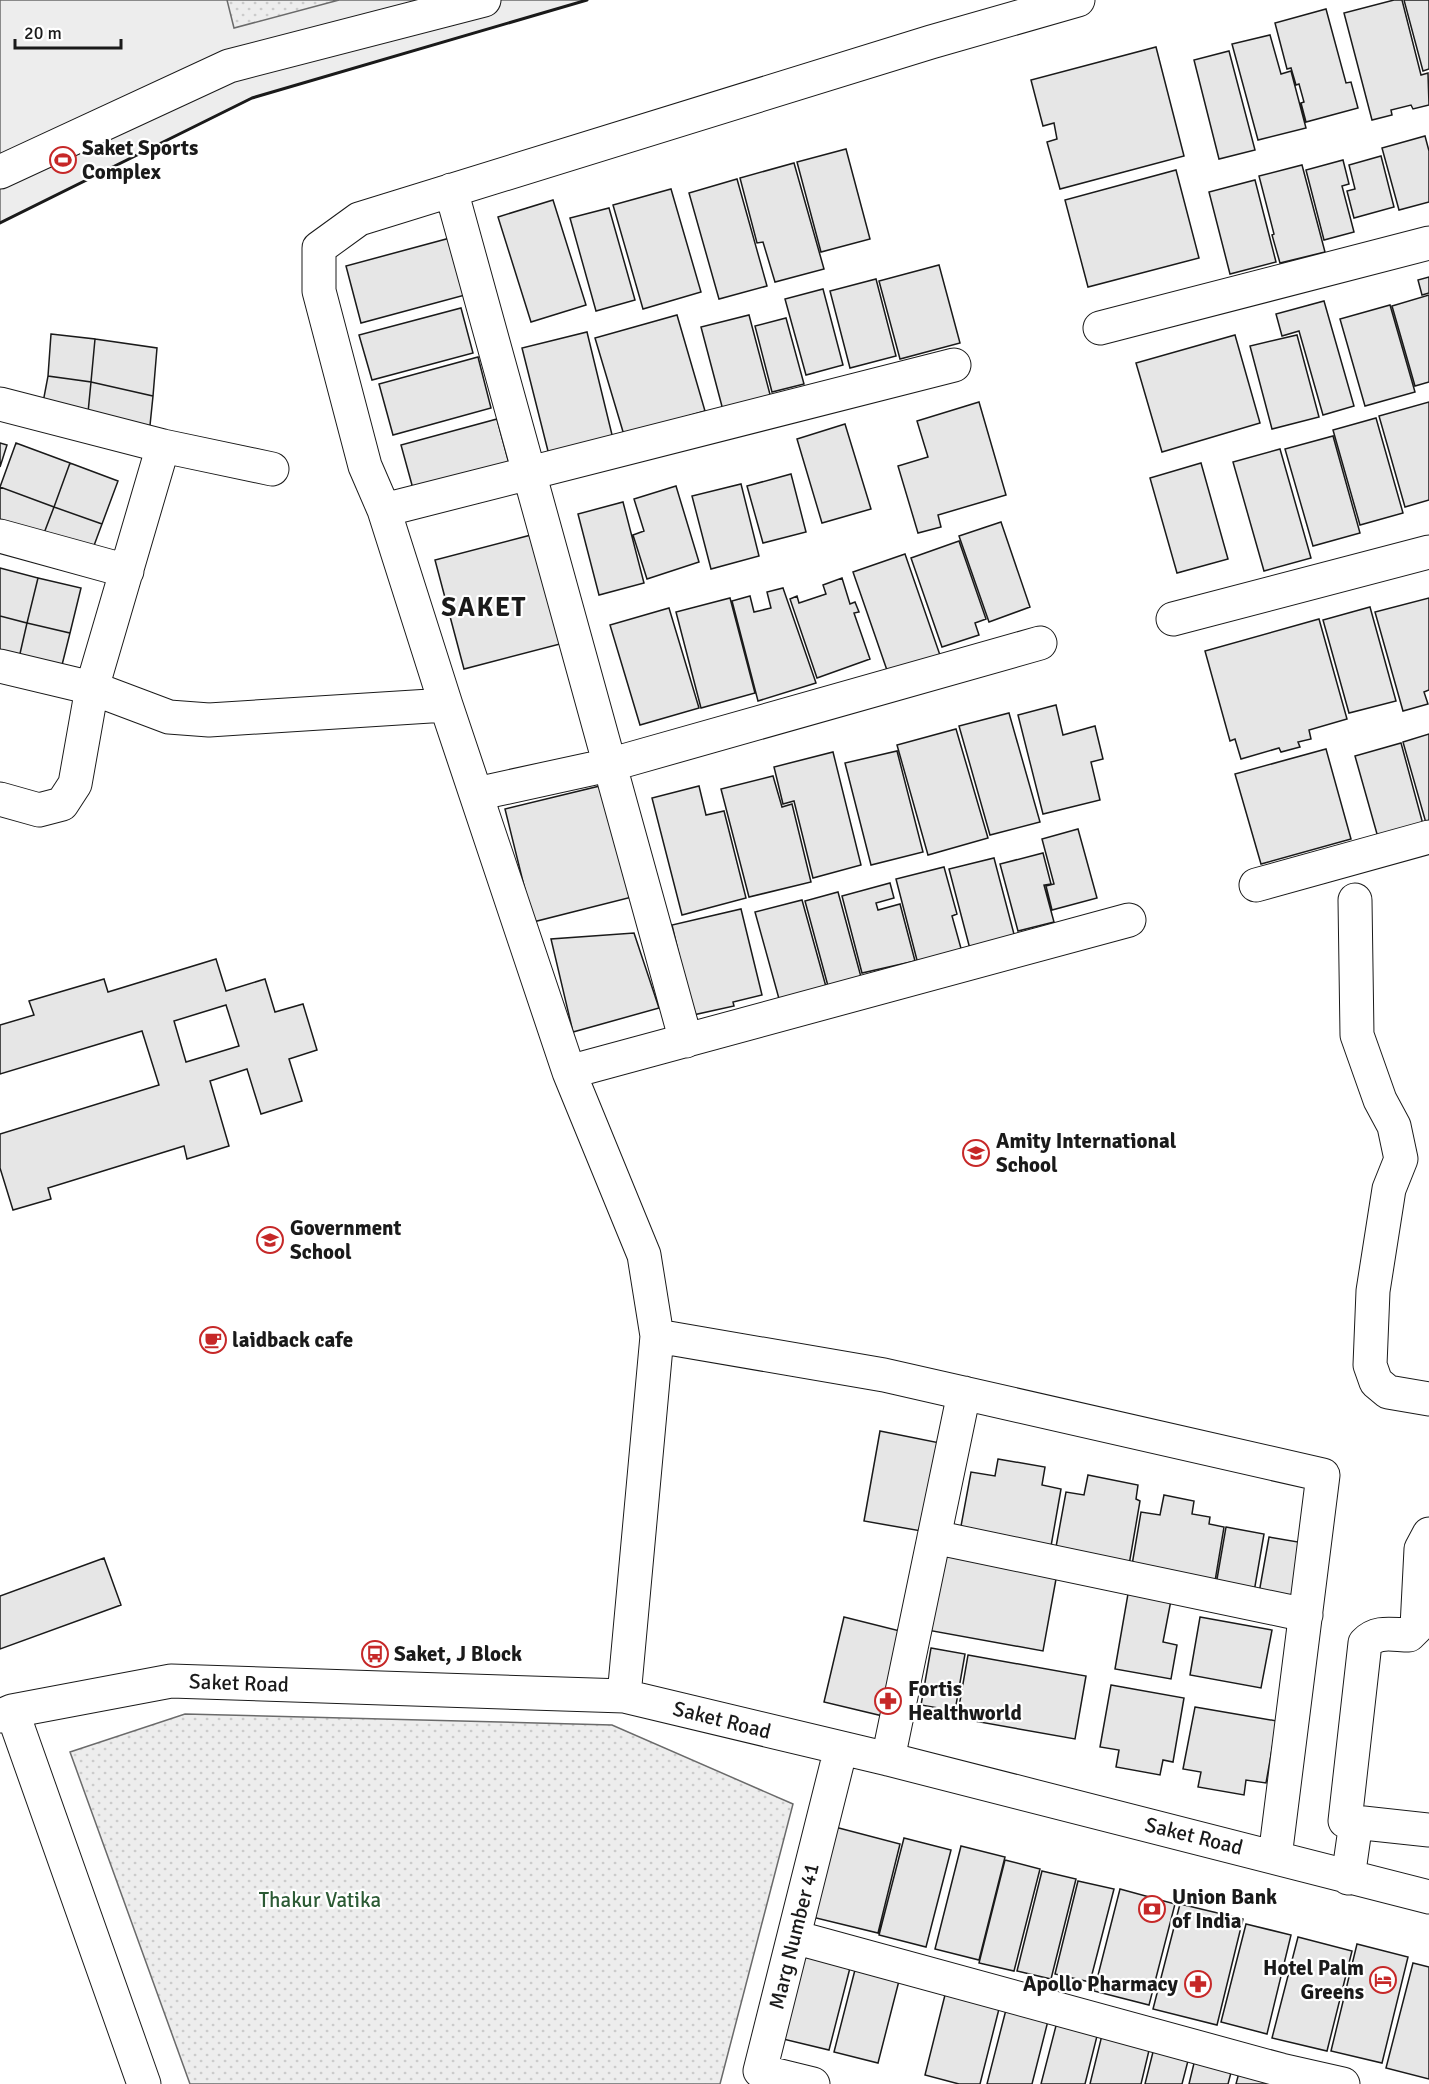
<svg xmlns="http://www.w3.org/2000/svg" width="1429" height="2084" viewBox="0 0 1429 2084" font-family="Signika,sans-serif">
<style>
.built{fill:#ededed;stroke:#6a6a6a;stroke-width:1.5}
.park{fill:url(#park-dots);stroke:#6a6a6a;stroke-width:1.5}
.building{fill:#e6e6e6;stroke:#1a1a1a;stroke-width:1.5;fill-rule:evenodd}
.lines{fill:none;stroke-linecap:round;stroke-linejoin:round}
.minor-casing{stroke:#1a1a1a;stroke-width:35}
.minor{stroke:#fff;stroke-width:33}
.wall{stroke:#1a1a1a;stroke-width:3}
.labels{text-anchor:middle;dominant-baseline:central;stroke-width:4.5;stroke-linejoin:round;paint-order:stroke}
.poi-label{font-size:21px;font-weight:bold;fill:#1a1a1a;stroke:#fff;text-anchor:start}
.street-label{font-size:21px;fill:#1a1a1a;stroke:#fff}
.park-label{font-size:21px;fill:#2b5a34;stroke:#fff}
.district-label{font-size:27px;font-weight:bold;letter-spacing:1.5px;fill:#1a1a1a;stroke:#fff}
</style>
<defs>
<pattern id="park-dots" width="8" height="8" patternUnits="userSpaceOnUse" patternTransform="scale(1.5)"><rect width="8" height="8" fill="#ededed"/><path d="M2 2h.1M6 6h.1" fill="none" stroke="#cbcbcb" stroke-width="1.8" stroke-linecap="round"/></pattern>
</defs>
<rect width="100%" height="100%" fill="#fff"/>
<path class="built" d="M0,0H587L252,98L0,223Z"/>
<path class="park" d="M227,0H339L234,28Z
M185,1714L612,1725L793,1804L720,2084H190L70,1752Z"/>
<path class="building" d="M1394,0H1402L1421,75L1428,73L1429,105L1413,109L1411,105L1391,110L1392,115L1372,120L1344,13Z
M1404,0H1429V69L1423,71Z
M1326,9L1346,83L1351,82L1358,108L1306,122L1301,103L1304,102L1299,84L1296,85L1291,68L1287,69L1275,23Z
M1270,35L1281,74L1291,71L1306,128L1258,140L1232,44Z
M1156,47L1184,156L1060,189L1047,142L1057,139L1054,123L1043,126L1031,80Z
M1229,51L1255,150L1219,159L1194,60Z
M1425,136L1429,151V202L1399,210L1382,148Z
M846,149L870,239L821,252L797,162Z
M1381,156L1394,207L1354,218L1347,191L1355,189L1349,165Z
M1343,160L1349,184L1342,186L1354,232L1324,240L1306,170Z
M794,163L824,269L775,282L763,242L757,243L740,178Z
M1302,165L1325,252L1280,263L1272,235L1274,234L1259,176Z
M1176,170L1199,258L1088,287L1065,200Z
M737,179L767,286L719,299L689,193Z
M1255,180L1276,262L1230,274L1209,192Z
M671,189L701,292L643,309L613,205Z
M553,200L586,305L531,322L498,217Z
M609,208L635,300L596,311L570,218Z
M450,238L465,295L361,323L346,266Z
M939,265L960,343L900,359L879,281Z
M1429,277V293L1422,295L1418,280Z
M876,279L896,356L850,368L830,291Z
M823,289L843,365L806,375L785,299Z
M1429,295V382L1415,386L1392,306Z
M1324,301L1354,406L1323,415L1299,331L1282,336L1276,314Z
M1390,305L1415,392L1365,406L1340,319Z
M461,308L473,353L372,380L359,335Z
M677,315L705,411L624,435L595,338Z
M749,315L772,402L724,414L701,327Z
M786,318L804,384L772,392L755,326Z
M587,332L614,443L550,459L522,348Z
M51,334L95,339L91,382L48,376Z
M1235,335L1260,423L1162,452L1136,363Z
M1297,335L1319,417L1272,429L1250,346Z
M95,339L157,348L153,396L91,382Z
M478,357L491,408L393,435L379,384Z
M48,376L91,382L87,423L41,413Z
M91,382L153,396L149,435L87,423Z
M979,402L1006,495L938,515L941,527L918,533L898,466L928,457L917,421Z
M1429,402V500L1405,507L1379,416Z
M1376,418L1403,513L1360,525L1333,430Z
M497,419L511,471L415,496L401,445Z
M845,424L871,509L822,523L797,439Z
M1333,436L1360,533L1313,546L1285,449Z
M0,443L7,445L0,467Z
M16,443L70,463L54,507L0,487Z
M1280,449L1311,558L1264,571L1233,462Z
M70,463L118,481L102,524L54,507Z
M1201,463L1228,559L1177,573L1150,478Z
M791,474L806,532L763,543L747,486Z
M741,484L759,556L711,569L692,496Z
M676,486L699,562L647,579L633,535L644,531L634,499Z
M0,487L54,507L41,541L0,526Z
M623,502L644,583L599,595L578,514Z
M54,507L102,524L89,559L41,541Z
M1001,522L1030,607L989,622L959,536Z
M531,535L560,644L464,669L435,560Z
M959,541L986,619L975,623L979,635L942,647L911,558Z
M905,554L941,658L889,676L853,572Z
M0,568L38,578L27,623L0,616Z
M38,578L81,588L70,633L27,623Z
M842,578L850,604L855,602L859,612L854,613L870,659L817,678L790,599L797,596L799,603L826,594L823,585Z
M783,588L816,683L758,701L732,601L750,596L754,612L771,608L767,592Z
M730,598L755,693L701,708L676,612Z
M1429,598V690L1424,692L1428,704L1403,711L1375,612Z
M1370,607L1396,701L1349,713L1323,620Z
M669,608L699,708L640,725L610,625Z
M0,616L27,623L19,658L0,654Z
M1319,619L1347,719L1309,730L1311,739L1298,742L1300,747L1281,752L1279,748L1241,759L1235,739L1230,741L1205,651Z
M27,623L70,633L61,669L19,658Z
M1056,705L1063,735L1095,726L1103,759L1091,762L1100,800L1043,814L1018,715Z
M1009,713L1040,822L990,835L959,726Z
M956,729L988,838L928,855L897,745Z
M1429,734V823H1426L1403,742Z
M1401,743L1424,828L1379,841L1355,756Z
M1326,749L1351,839L1261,864L1235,774Z
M897,751L923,852L871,865L845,763Z
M833,752L861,865L813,878L794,801L783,804L774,767Z
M773,776L782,807L792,804L811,882L749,897L721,789Z
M608,784L636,896L533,922L505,809Z
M699,786L706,815L724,811L746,898L682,915L652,798Z
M1078,829L1097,898L1052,910L1046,886L1054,884L1042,839Z
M1043,853L1051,884L1044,885L1054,922L1018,931L1000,864Z
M994,858L1015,938L970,949L949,869Z
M944,867L957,914L952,916L962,952L918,964L896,879Z
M890,883L894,898L876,903L878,910L900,904L915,961L862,973L842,896Z
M838,892L861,977L828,986L805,901Z
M802,900L828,994L781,1006L755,912Z
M741,909L762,995L733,1002L734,1006L693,1015L672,925Z
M634,933L659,1008L573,1032L551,939Z
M216,959L226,991L265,979L275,1012L303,1004L317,1050L289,1059L302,1101L261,1114L247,1069L210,1081L229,1146L187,1159L184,1146L48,1188L51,1199L13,1210L0,1168V1134L159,1085L142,1031L0,1074V1025L34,1015L29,1001L104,979L108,992ZM226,1005L239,1046L186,1062L174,1021Z
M880,1431L945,1444L927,1532L864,1521Z
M998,1459L1045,1467L1042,1485L1061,1489L1050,1552L959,1537L971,1472L995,1476Z
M1088,1475L1138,1485L1136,1499L1140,1501L1128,1571L1054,1558L1066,1492L1084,1495Z
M1164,1495L1194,1501L1192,1514L1210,1517L1209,1524L1224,1527L1214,1587L1131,1571L1141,1512L1160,1515Z
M1226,1527L1264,1534L1254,1592L1216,1585Z
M1269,1537L1310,1544L1300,1600L1259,1593Z
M942,1548L1058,1568L1043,1651L927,1630Z
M104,1558L121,1605L0,1649V1596Z
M1129,1588L1172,1595L1163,1642L1177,1645L1171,1679L1115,1669Z
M844,1617L904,1632L887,1717L824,1702Z
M1200,1617L1272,1630L1261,1688L1190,1675Z
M931,1648L965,1654L955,1711L921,1705Z
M968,1655L1086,1676L1075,1739L957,1718Z
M1111,1685L1184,1698L1173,1762L1163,1760L1160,1775L1116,1767L1119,1750L1100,1747Z
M1195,1707L1277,1721L1266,1783L1246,1780L1244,1795L1198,1787L1201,1772L1183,1769Z
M835,1827L900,1844L878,1933L812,1917Z
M904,1838L951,1850L926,1947L879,1935Z
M961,1846L1005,1857L979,1960L935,1949Z
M1005,1860L1040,1869L1014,1971L979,1963Z
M1042,1871L1076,1879L1051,1979L1017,1971Z
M1078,1881L1114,1889L1090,1982L1055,1974Z
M1120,1889L1175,1904L1149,2005L1094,1991Z
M1180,1904L1243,1919L1217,2025L1153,2009Z
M1246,1924L1291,1935L1267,2034L1221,2022Z
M1298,1937L1352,1951L1327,2051L1272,2038Z
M1357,1944L1408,1957L1382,2063L1331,2051Z
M805,1952L851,1964L829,2050L783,2039Z
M857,1962L901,1973L878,2063L834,2052Z
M1413,1963L1429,1967V2079L1386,2068Z
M947,1987L1001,2001L980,2084H959L925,2075Z
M1009,1998L1051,2009L1032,2084H987Z
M1058,2018L1099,2028L1085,2084H1041Z
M1103,2031L1151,2042L1141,2084H1090Z
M1155,2044L1190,2053L1182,2084H1145Z
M1196,2055L1233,2065L1228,2084H1189Z
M1241,2065L1287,2084H1236Z"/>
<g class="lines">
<defs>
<path id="minor" d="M0,172L229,66L484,0
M451,190L686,1041
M1100,328L1429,243
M0,404L163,446L272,469
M384,510L954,365
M0,536L127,571
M1173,619L1429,552
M0,666L92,688L169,717L209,720L446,705
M476,794L609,765L1040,643
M0,799L39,810L62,804L75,784L92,688L163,446
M1256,885L1429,837
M1355,900L1357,1035L1380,1100L1394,1126L1401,1159L1389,1189L1373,1291L1370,1365L1376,1382L1388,1392L1429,1399
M569,1072L1129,920
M657,1336L884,1375L1323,1475L1275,1857
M1429,1534L1421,1549L1417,1627L1409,1635C1393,1635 1377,1630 1365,1643L1345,1821L1429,1830
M934,1537L1306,1615
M624,1696L657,1336L644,1255L569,1072L446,705L384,510L365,466L319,291V248L359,219L931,42L1078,0
M12,1711L144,2084
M0,1716L12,1711L171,1681L624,1696L888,1759L1429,1897
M888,1759L964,1393
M1348,1878L1356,1822
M794,1937L1281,2070L1343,2084
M813,2084L760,2071L841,1748"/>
</defs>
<use href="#minor" class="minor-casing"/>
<use href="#minor" class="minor"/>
<path class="wall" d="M0,223L252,98L587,0"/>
</g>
<defs>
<symbol id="stadium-ring" viewBox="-11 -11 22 22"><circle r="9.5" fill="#fff" stroke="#c62828" stroke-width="1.5"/><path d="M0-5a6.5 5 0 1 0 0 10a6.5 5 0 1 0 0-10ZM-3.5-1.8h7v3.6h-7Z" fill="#c62828"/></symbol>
<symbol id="school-ring" viewBox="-11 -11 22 22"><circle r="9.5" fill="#fff" stroke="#c62828" stroke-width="1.5"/><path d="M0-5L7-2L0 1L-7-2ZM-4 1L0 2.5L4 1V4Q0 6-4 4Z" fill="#c62828"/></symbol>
<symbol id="cafe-ring" viewBox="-11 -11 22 22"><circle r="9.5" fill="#fff" stroke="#c62828" stroke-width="1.5"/><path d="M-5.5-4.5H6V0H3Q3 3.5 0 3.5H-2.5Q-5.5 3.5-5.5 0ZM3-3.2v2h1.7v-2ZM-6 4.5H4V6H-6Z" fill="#c62828"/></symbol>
<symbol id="bus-ring" viewBox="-11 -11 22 22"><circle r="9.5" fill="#fff" stroke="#c62828" stroke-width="1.5"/><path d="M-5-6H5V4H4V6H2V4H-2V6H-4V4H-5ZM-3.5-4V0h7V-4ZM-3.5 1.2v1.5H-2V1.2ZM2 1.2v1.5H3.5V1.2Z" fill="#c62828"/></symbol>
<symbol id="pharmacy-ring" viewBox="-11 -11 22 22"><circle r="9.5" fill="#fff" stroke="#c62828" stroke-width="1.5"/><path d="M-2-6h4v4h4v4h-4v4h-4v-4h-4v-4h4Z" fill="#c62828"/></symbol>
<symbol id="bank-ring" viewBox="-11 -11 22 22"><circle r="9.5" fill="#fff" stroke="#c62828" stroke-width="1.5"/><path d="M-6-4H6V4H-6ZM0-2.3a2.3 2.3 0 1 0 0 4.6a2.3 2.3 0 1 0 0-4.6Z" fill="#c62828"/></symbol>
<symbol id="hotel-ring" viewBox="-11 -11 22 22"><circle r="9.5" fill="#fff" stroke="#c62828" stroke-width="1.5"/><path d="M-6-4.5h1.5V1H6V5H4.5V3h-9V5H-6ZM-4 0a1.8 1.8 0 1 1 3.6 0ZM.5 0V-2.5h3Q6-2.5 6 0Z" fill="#c62828"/></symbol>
</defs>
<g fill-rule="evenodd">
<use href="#stadium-ring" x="48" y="145" width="30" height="30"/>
<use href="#school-ring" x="961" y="1138" width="30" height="30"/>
<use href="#school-ring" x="255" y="1225" width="30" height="30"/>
<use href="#cafe-ring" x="198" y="1325" width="30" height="30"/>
<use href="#bus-ring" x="360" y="1639" width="30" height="30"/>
<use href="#pharmacy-ring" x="873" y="1686" width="30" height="30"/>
<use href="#bank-ring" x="1137" y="1894" width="30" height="30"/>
<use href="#hotel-ring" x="1368" y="1965" width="30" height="30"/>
<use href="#pharmacy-ring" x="1183" y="1969" width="30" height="30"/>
</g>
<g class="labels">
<g class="poi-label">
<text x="82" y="148">Saket Sports<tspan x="82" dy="24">Complex</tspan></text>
<text x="996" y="1141">Amity International<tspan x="996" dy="24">School</tspan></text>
<text x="290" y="1228">Government<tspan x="290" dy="24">School</tspan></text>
<text x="232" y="1340">laidback cafe</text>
<text x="394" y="1654">Saket, J Block</text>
<text x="908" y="1689">Fortis<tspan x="908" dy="24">Healthworld</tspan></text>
<text x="1172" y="1897">Union Bank<tspan x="1172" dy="24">of India</tspan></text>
<text x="1364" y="1968" text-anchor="end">Hotel Palm<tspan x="1364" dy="24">Greens</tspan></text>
<text x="1178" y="1984" text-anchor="end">Apollo Pharmacy</text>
</g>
<g class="street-label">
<text transform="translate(239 1683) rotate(2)">Saket Road</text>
<text transform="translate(722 1720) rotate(14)">Saket Road</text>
<text transform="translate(1194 1836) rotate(14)">Saket Road</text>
<text transform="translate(794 1936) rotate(-76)">Marg Number 41</text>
</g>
<g class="park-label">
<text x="320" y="1900">Thakur Vatika</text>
</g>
<g class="district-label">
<text x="484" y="607">SAKET</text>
</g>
</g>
<path d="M15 39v9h106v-9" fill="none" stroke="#1a1a1a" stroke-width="3"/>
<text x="24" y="39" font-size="18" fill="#1a1a1a" stroke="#ffffff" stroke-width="4.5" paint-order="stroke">20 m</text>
</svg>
